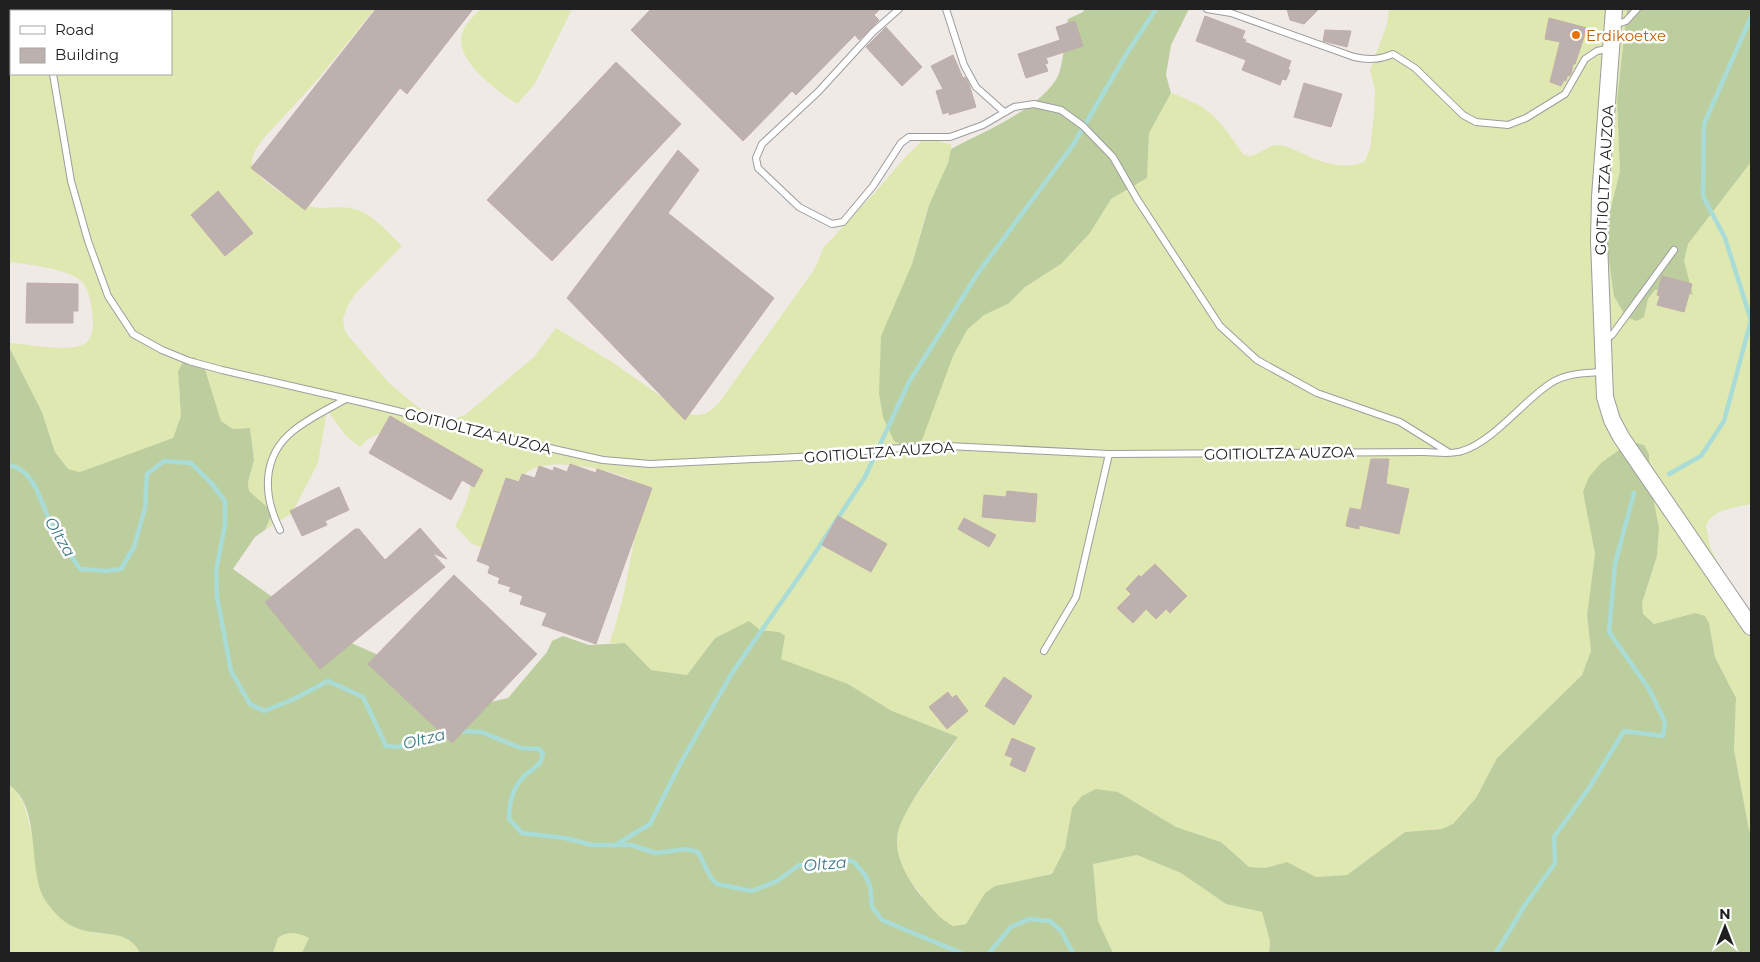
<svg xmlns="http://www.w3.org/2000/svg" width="1760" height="962" viewBox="0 0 1760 962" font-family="Montserrat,sans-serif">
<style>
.grass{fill:#dee8b0;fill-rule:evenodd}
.forest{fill:#bcce9e}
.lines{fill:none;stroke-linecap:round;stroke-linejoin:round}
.stream{stroke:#aadcd7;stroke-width:4.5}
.building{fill:#bdb1b0;stroke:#c2adaa}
.service-casing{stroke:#9d9d9d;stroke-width:8}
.tertiary-casing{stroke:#9d9d9d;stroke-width:18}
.service{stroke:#fff;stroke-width:6}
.tertiary{stroke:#fff;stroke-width:16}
.food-dot{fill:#e8710a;stroke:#fff;stroke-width:2}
.labels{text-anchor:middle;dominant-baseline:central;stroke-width:5;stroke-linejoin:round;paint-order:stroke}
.food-label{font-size:15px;fill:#c56008;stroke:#fff;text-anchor:start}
.street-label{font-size:15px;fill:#202020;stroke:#fff}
.water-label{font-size:16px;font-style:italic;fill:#407a86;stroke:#fff}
</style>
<rect width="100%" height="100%" fill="#f0eae7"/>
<path class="grass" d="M9,9H375L318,79L263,139C258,146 251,155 252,163C256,181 296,203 312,207C328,210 343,204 358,210C375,217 389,233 402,246L355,294L348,305L343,319L345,331L350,338L390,384L418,407L434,417L450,420L465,415L534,357L556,328L612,362L682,411C698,418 705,416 718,404L814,270L824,247L879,188L906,156L928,135L944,143L951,144C951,165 938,184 930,203C922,223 918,244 912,264L953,356L967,330L984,315L1008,304L1025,287L1061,264L1090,233L1111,199L1147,178L1149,133L1171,93C1212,107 1219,120 1243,154C1256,161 1265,145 1278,145C1287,145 1296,151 1304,154C1321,163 1346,170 1364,162L1370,150L1374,113L1375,90L1370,70L1387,24L1389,9H1627L1617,101L1620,171L1605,231L1644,317L1648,299L1655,290L1674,289L1684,261L1688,244L1751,162V504C1736,507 1711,510 1706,526L1710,547L1730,587L1751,621V835L1749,831L1734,750L1736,698L1715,657L1709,623L1695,613L1654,624L1643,614L1642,603L1657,556L1650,482L1644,445L1637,443L1623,447L1583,492L1595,554L1587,615L1591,651L1582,675L1497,758L1476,798L1453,825L1442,829L1405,832L1347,875L1316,877L1287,862L1265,868L1249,867L1221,842L1176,827L1118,792L1072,808L1065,848L1052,874L995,886L985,893L966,924L953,926C935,916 929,905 916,888C906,875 896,856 897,839C899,809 943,764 958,737L892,711L848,684L780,659L779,632L760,630L749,622L715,638L687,675L651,670L625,643H609L615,627L624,593L640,509L638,486C628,474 610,473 596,469C579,465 547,461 531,470C510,480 495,528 486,549L472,544L455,526C464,509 471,494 471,476L390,434C376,433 370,436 360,447L346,436L327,410L318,463L292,513L265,530L273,512L249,491L248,482L254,460L250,428L233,429L221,421L204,366L178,371L181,416L173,438L80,472L68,469L55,452L42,412L9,347V343C27,344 66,352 82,345C91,342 93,331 93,323C92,310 91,292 82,282C71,269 26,264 9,262ZM11,11H171V74H11Z
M480,9H572L534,85L517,104C499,92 454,61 462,34C465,24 473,17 480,9Z
M9,785L16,790L24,804L33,839L93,933C112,934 131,934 140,953H9Z
M1137,855L1181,873L1226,904L1262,912L1270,941L1269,953H1113L1098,921L1093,864Z
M287,933H298L310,938L302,953H273L278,938Z"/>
<path class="forest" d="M1085,9H1189L1171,45L1166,75L1171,93L1149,133L1147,178L1111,199L1090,233L1061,264L1025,287L1008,304L984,315L967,330L953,356L922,440L910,449L894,441L883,417L879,393L881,336L912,264L929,205L948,163L951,149C983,132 1042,108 1058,76C1063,66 1066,31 1068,19L1083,12Z
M1627,9H1751V162L1688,244L1684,261L1693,295L1674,289L1655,290L1648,299L1644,317L1637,321L1626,317L1614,296L1605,231L1620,171L1617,101Z
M9,347L42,412L55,452L68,469L80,472L173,438L181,416L178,371L185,359L194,357L204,366L221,421L233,429L250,428L254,460L248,482L249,491L273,512L265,530L255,537L233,569L271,596L292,603L318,628L376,654L404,677L464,708L508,698L547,652L552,641L563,636L589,645L625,643L651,670L687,675L715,638L749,621L760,630L779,632L785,636L781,659L848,684L892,711L958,737C942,760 898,813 897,839C896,858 907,877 918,892C931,907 936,916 953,926L966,924L985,893L995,886L1052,874L1065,848L1072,808L1082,796L1096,789L1118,792L1176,827L1221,842L1249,867L1265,868L1287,862L1316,877L1347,875L1405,832L1442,829L1453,824L1476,798L1497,758L1582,675L1591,651L1587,615L1595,554L1583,492L1589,477L1601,463L1623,447L1637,443L1644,445L1649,454L1650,482L1659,528L1657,556L1642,603L1643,614L1654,624L1695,613L1705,616L1709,623L1715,657L1736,698L1734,750L1749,830L1751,835V953H1269L1270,941L1262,912L1226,904L1181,873L1137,855L1093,864L1098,921L1113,953H302L309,938C299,933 288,930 278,938L273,953H140C128,928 101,937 79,929C64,924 54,913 45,900C27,870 42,806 9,785Z"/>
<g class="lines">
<path class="stream" d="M1751,17L1704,124L1703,196L1725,238L1751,320
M9,465C36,470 41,505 52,526C60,541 71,555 80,569L106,571L121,569L134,547L145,508L147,474L164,461L191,463L211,483L225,501V525L216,571L217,597L231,671L250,704L264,711L294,699L328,681L363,697L386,746L399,747L447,734
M1669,474L1701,456L1724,421L1751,320
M459,731L481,732L521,748L539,749L543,754C540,770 528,769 520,781C511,792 509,805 509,819L522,833L565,838L592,845H631L656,853L686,849L698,852L711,878L717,884L752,891L777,881L799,865L827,866L847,860L854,862L865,875L870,886L872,907L882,920L961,953
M614,846L650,824L680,764L732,673L803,571L865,477L909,382L978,273L1073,145L1127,53L1156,9
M989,953L1011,927L1029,919L1050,921L1061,931L1073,953
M1496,953L1525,905L1555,863L1554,837L1589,788L1624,731L1663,736L1665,722L1649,689L1609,632L1615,564L1634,493"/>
</g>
<path class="building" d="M376,9H473L407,94L400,88L305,210L251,168Z
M651,9H880L874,15L879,20L859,40L855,35L796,95L792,91L743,141L631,30Z
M1287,9H1319L1304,24L1290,20Z
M1205,16L1245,31L1242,38L1246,40L1245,42L1291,61L1288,69L1290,70L1286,80L1282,79L1280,85L1242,70L1246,60L1196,41Z
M1549,18L1587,28L1575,64H1573L1571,74L1569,76H1567L1566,81L1564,80L1561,86L1550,82L1560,42L1545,39Z
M1075,21L1083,46L1046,58L1048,63L1045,64L1048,71L1026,78L1018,54L1060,40L1056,27Z
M886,27L922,67L902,86L866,47Z
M1325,30L1351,31L1347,47L1323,41Z
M953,55L963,78L965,77L969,84L976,107L949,115V112L943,114L936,91L943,89L931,66Z
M616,62L681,124L552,261L487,200Z
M1304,83L1342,94L1331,127L1294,117Z
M678,150L699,170L668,213L774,298L685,420L567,298Z
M218,191L253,233L225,256L191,215Z
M1662,276L1692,284L1684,312L1657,305L1660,296L1657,295Z
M27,283L78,284V311H73V323H26Z
M390,416L483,470L474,487L462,480L451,500L369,453Z
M1371,459H1389L1386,484L1409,489L1399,534L1359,525V529L1346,526L1350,508L1361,510Z
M570,464L596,473L597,469L652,488L596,644L542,625L547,613L520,604L523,596L509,591L511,587L498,583L500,578L488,573L490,566L477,561L506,478L519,482L522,474L535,478L539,466L553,471L554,467L567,472Z
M339,487L349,510L325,521L327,525L302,536L290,511Z
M1007,491L1037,494L1035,522L982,517L984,495L1006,497Z
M838,516L887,544L871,572L822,545Z
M964,518L996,535L989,547L958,529Z
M420,528L447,559L432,553L445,567L320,669L265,602L355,529H359L385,560Z
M1155,564L1187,596L1170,613L1166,609L1156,619L1146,609L1133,623L1117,608L1131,594L1126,589L1139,575L1141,577Z
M454,575L537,654L452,743L368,664Z
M1004,677L1032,696L1014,725L985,706Z
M948,692L952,698L956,695L968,711L947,729L929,707Z
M1012,738L1035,748L1025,772L1010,765L1013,758L1005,755Z"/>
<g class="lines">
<defs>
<path id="service" d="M42,9L43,11
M899,9L873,32L818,92L762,144L756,158L758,168L799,207L832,224L843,222L873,186L901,143L909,137H950L983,125L1014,107L1034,104L1061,110L1083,126L1113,157L1137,199L1220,326L1257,360L1317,393L1400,422L1448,452
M946,9L964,65L976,87L1004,112
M1207,9L1231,13L1354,57C1368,60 1379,60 1393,54L1415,68L1463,115L1476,122L1508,125L1526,118L1565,94L1585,59L1597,51L1611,48
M1615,25L1626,21L1637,9
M53,74L71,181L88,241L108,296L133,334L162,350L189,361L222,370L365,403L527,443L603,460L650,464L817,456L884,449L948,446L1109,454L1424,452C1436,452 1450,455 1462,451C1493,442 1523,401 1551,383C1566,373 1586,373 1603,372
M1604,340L1612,335L1674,250
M280,530C263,496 261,457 293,431C309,418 328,409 346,399
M1044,651L1076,597L1109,454"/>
<path id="tertiary" d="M1614,9L1600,197L1599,241L1605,397L1612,420L1621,437L1751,627"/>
</defs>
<use href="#service" class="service-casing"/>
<use href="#tertiary" class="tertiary-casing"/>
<use href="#service" class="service"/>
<use href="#tertiary" class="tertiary"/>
</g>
<circle class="food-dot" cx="1576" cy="35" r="5"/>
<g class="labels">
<g class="food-label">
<text x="1586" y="35">Erdikoetxe</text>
</g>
<g class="street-label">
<text transform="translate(1604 180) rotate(-87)">GOITIOLTZA AUZOA</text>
<text transform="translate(478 431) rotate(14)">GOITIOLTZA AUZOA</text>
<text transform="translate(879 452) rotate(-4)">GOITIOLTZA AUZOA</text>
<text transform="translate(1279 453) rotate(-1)">GOITIOLTZA AUZOA</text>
</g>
<g class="water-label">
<text transform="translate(60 537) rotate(59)">Oltza</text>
<text transform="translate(424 739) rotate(-14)">Oltza</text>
<text transform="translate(825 864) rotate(-5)">Oltza</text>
</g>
</g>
<rect width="1760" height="962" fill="none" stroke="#202020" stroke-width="20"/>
<rect x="10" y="10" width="162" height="65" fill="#ffffff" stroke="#a6a6a6"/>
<rect x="20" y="26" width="25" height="8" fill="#ffffff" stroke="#a6a6a6"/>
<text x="55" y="35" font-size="15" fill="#202020">Road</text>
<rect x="20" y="48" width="25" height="15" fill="#bdb1b0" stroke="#a6a6a6"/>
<text x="55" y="60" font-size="15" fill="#202020">Building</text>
<g transform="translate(1725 927)" stroke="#ffffff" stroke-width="4" paint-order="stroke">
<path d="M0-4L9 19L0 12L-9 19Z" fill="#202020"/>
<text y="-8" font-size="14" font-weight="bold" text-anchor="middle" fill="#202020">N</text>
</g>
</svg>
